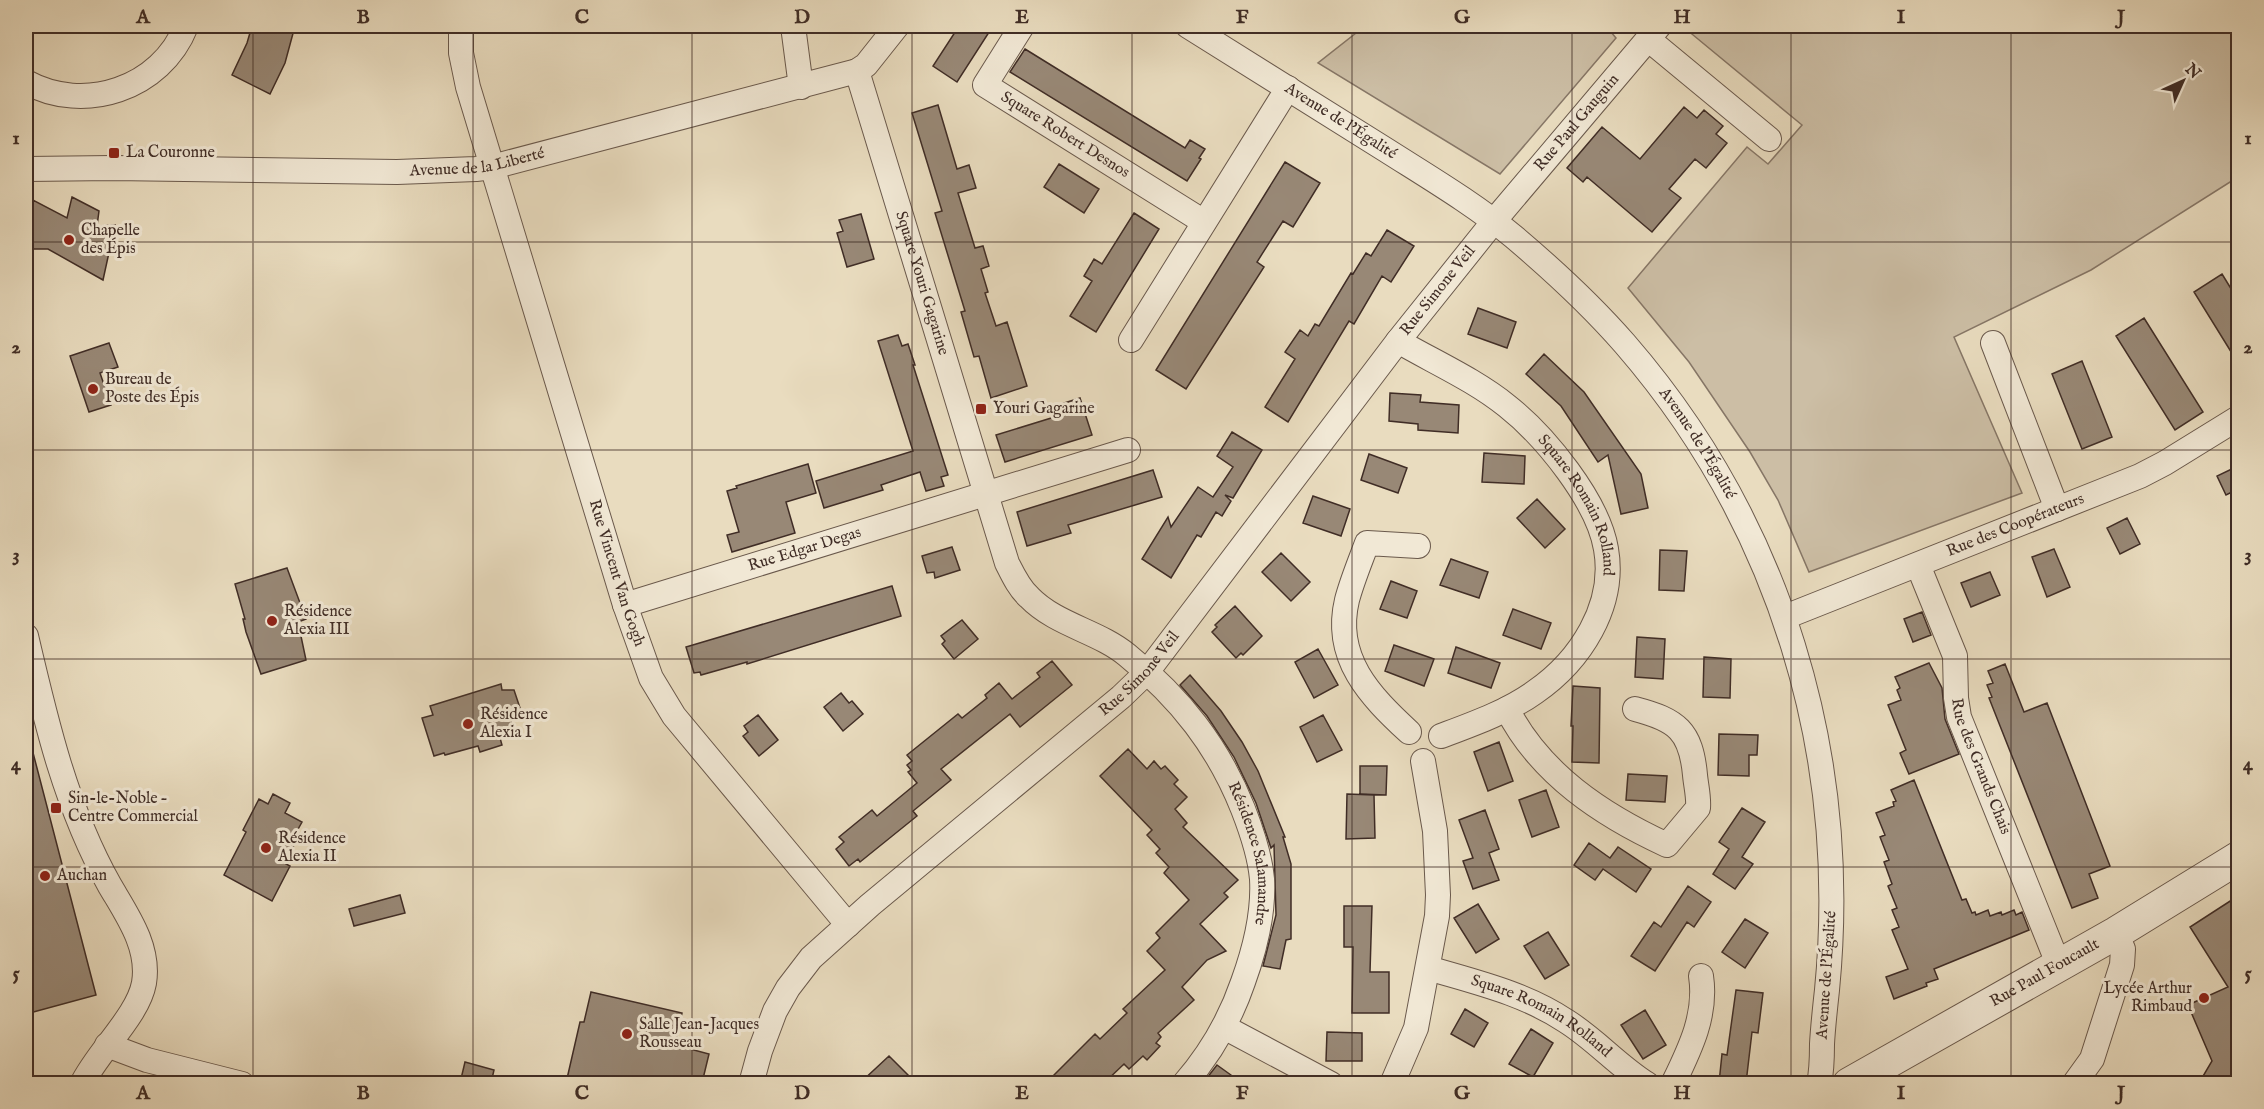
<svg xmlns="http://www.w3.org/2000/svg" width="2264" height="1109" viewBox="0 0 2264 1109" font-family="'IM FELL English',serif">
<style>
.green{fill:#ccbea5;stroke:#867666;stroke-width:1.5}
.building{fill:#988876;stroke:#402d26;stroke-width:1.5}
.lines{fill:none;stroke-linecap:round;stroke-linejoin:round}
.minor-casing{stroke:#6a594c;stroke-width:26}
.tertiary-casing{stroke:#6a594c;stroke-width:34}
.minor{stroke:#f1e8d5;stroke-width:24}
.tertiary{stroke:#f1e8d5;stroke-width:32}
.grid{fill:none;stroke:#402d26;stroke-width:1.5;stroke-opacity:0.55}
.poi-dot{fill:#8f2418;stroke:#f1e8d5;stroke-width:2}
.labels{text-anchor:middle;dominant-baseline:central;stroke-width:6;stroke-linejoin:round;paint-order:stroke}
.street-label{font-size:16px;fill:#402d26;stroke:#f1e8d5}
.poi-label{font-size:16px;fill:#402d26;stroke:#f1e8d5;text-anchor:start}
.neatline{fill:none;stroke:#402d26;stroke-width:2}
.grid-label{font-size:20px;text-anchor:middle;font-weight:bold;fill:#402d26}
</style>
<rect width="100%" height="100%" fill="#e9dcbf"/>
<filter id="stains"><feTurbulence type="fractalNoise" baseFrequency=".00333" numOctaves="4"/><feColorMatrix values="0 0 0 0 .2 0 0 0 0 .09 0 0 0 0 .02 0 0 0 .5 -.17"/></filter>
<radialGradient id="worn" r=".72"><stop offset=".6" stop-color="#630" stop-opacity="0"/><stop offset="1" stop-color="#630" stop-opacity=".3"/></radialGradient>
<path class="green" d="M1365,26H1606L1616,38L1500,174L1318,63Z
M1690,26H2238V177L2091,270L1954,337L2022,493L1809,572L1778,500L1750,452L1689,362L1628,288L1747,147L1768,164L1802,125L1687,30Z"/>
<path class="building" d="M252,26H295L285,63L270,94L232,75L247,43Z
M959,26H993L957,82L933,66Z
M1025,49L1185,148L1190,140L1205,149L1199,158L1201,159L1187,181L1010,72Z
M938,105L957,169L969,165L976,188L958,193L975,248L983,246L989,266L981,269L988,292L985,293L996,326L1007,322L1027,386L991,398L979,356L974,357L961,312L965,311L935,213L942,211L912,113Z
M1684,107L1697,118L1704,110L1723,126L1716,134L1727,143L1706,168L1695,159L1669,189L1681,198L1652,232L1587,177L1583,182L1567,168L1602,127L1640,159Z
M1285,162L1320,183L1293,227L1283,221L1257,262L1264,267L1186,389L1156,370Z
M1059,164L1099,189L1084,213L1044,187Z
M72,197L99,211L97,226L115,225L103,280L48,249H26V230L33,200L67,218Z
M1134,213L1159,229L1096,332L1070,316L1092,281L1084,276L1094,259L1102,264Z
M861,214L874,259L847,267L837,233L843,231L839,220Z
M1387,230L1414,246L1391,282L1382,276L1354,324L1349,321L1288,422L1265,407L1295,359L1285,352L1300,330L1308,336L1315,324L1319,326L1351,273L1353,274L1366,253L1371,256Z
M2222,274L2238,300V363L2194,292Z
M1478,308L1516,322L1507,348L1468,334Z
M2144,318L2203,412L2175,430L2116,336Z
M898,335L902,346L908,344L915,365H913L948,475L941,477L944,486L926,491L920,472L881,485L883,490L824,508L816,481L913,451L878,341Z
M109,343L118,367L100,373L111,405L89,412L70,356Z
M1544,354L1584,392L1641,474L1648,508L1621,514L1608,455L1598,462L1561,406L1526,374Z
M2082,361L2112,437L2082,449L2052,374Z
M1390,393L1421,395L1420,402L1459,405L1458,433L1418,430V424L1389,421Z
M1080,398L1092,435L1005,462L996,435L1061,415L1058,405Z
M1232,432L1262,450L1233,498L1225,495L1231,501L1222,516L1216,512L1201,537L1197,535L1171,578L1142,559L1168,517L1171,527L1198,487L1213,497L1233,467L1217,456Z
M1484,453L1525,456L1524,484L1482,482Z
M1369,454L1407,468L1398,493L1361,480Z
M808,464L816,493L786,502L795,533L732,552L727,535L739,532L727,491L737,488L736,486Z
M2238,466V489L2226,495L2217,476Z
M1153,470L1162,497L1068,525L1071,533L1027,546L1017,512Z
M1313,496L1350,509L1341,536L1303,523Z
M1537,499L1565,529L1545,548L1517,518Z
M2127,518L2140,544L2120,554L2107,528Z
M952,547L960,570L935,578L934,572L927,573L922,556Z
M2054,549L2070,587L2047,597L2032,557Z
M1660,550L1687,551L1684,591L1659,590Z
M1281,553L1310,582L1291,601L1262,572Z
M1451,559L1488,572L1479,598L1440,585Z
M287,568L306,619L298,622L306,660L261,674L246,632L243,619H245L235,584Z
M1990,572L2000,595L1971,607L1961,583Z
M1391,581L1417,591L1407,618L1380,609Z
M892,586L901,616L747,664V662L701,675L700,672L694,673L686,647Z
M1235,606L1262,636L1243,655L1241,653L1236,658L1212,632L1217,627L1215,625Z
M1513,609L1551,623L1541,649L1503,635Z
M1922,612L1931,635L1913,642L1904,619Z
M962,620L978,639L954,659L942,644L945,641L941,636Z
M1637,637L1665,639L1663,679L1635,677Z
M1394,645L1434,659L1424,686L1385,671Z
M1456,647L1500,663L1491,688L1448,673Z
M1318,649L1338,685L1314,698L1295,662Z
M1704,657L1731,659L1730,698L1703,697Z
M1052,661L1072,685L1020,727L1010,714L941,769L951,780L913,811L917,816L860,862L858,859L849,866L836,849L844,842L839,837L872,810L877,816L917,783L908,772L911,770L907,765L912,761L907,755L958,714L962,718L987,698L985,695L999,683L1012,699L1040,677L1037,673Z
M1929,663L1942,688L1945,719L1959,754L1909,774L1900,753L1906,750L1888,705L1901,700L1897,690L1900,688L1895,677Z
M2005,664L2024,712L2047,703L2110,866L2089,874L2098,898L2072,908L1989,698L1992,697L1987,685L1993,683L1988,671Z
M1190,675L1221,711L1242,742L1258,771L1285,837H1283L1291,864V939L1286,940L1280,969L1263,966L1276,915L1274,845L1271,848L1256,803L1234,757L1207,716L1180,685Z
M501,684L502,690H514L520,708L509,711L515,733L500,738L502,745L480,752L478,746L445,755L444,753L434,756L422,718L433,715L430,706Z
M1573,686L1600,688L1599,763L1572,762L1573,726H1571Z
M841,693L849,703L852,701L863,714L843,731L824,707Z
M758,715L778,740L759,756L743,736L748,732L744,726Z
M1323,715L1342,750L1317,762L1300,727Z
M1719,734L1758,735L1757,755H1749V776L1718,775Z
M1499,742L1513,781L1488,791L1474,752Z
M31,745L96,995L26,1014V746Z
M1128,749L1147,769L1154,761L1161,769L1165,766L1178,780L1174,784L1187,797L1175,809L1187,823L1183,827L1238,880L1224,893L1228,897L1200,924L1226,951L1207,960L1182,987L1194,1000L1158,1033L1161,1037L1156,1043L1160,1046L1147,1060L1143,1056L1129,1069L1124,1064L1104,1083H1062L1054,1075L1095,1034L1100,1039L1127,1013L1123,1009L1165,970L1147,951L1160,938L1156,933L1189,900L1164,873L1169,867L1156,853L1160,849L1147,835L1152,830L1100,776Z
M1360,766H1387L1386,795L1360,794Z
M1628,774L1667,776L1665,802L1626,800Z
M1914,780L1962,900L1966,899L1972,913L1975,912L1976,915L1988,910L1990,916L2001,912L2002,915L2014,910L2016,915L2022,912L2029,930L1934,969L1938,979L1926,983L1927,986L1894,999L1886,977L1908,969L1892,930L1899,927L1892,910L1897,908L1888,886L1892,884L1884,862L1889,860L1880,837L1885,835L1876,813L1894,806L1893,802L1896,801L1891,790Z
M1546,790L1559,827L1532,837L1519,800Z
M273,794L290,803L285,813L302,822L297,831L299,833L286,864L290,866L272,901L224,875L246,832L243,830L259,799L268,804Z
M1347,794L1374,795L1375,838L1346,839Z
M1742,808L1765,822L1742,857L1753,864L1735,889L1713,874L1729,849L1719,842Z
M1485,810L1499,849L1489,853L1499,880L1473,889L1463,861L1473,858L1459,820Z
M1589,843L1610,858L1618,847L1651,869L1636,892L1603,869L1595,880L1574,865Z
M1688,886L1711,902L1694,927L1687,922L1655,971L1631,956L1654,922L1661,927Z
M400,895L405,913L354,926L349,909Z
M2238,896V1083H2199L2212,1061L2188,1005L2228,987L2190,927Z
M1478,904L1499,939L1476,953L1454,918Z
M1344,906H1372L1370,972H1389V1013H1352L1353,947H1344Z
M1745,919L1768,933L1745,968L1722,952Z
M1548,932L1569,965L1545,979L1524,946Z
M1736,990L1763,993L1758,1033L1752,1032L1746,1083H1719L1722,1054L1727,1055Z
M591,992L682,1013L675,1045L709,1054L702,1083H566L580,1022H584Z
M1465,1009L1488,1023L1474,1047L1451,1034Z
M1645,1010L1666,1045L1643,1059L1621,1025Z
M1531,1029L1553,1043L1533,1077L1509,1064Z
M1327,1032L1362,1033V1061H1326Z
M889,1056L916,1083H860Z
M465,1062L494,1070L491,1083H460Z
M1217,1065L1242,1083H1203Z"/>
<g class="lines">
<defs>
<g id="minor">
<path id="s1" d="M461,26V53L468,87L625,605L651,678L674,716L848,925"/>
<path d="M793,26L801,87"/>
<path id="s2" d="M1022,26L985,85L1204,222"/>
<path id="s3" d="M1188,26C1254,67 1320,108 1386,150C1430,178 1474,204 1514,237C1553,270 1591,305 1625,344C1781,524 1850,754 1827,990C1825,1008 1823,1026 1822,1044C1822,1057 1822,1070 1819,1084"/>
<path d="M1648,39L1769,139"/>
<path id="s4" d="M857,71L1007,563C1013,575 1019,588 1029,597C1056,625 1098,631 1127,655C1180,698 1218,746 1243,809C1252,832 1260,855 1262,879C1264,915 1255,949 1243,982C1230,1020 1211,1053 1184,1084"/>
<path d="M26,82C84,114 161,89 186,26"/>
<path id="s5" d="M26,169L113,168L397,172L476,169L492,167L857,71L866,65L897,26"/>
<path d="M1131,340L1288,88"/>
<path id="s6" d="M1398,341C1434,362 1475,380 1507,406C1545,436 1598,501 1606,549C1616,606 1580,661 1535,692C1507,712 1473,724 1441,736"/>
<path d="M1993,343L2057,509"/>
<path id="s7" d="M1918,565L1955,656L1956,698L1959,717L2059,966"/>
<path id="s8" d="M625,605L1128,450"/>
<path id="s9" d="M1785,617L2140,476L2165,463L2238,418"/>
<path d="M26,636C46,722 66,808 110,886C127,915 150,947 144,983C138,1016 98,1051 82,1084"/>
<path d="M1507,709C1540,774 1602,815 1667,845L1698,808C1699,797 1696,786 1695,775C1691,731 1677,720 1635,709"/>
<path d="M1409,732C1370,696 1333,658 1347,600C1352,581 1360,562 1367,543L1418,546"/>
<path id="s10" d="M1428,968C1475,982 1524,993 1566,1021C1595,1039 1618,1066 1647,1084"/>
<path d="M1224,1027L1331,1084"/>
<path d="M107,1045L147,1060L242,1084"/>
<path id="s11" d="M751,1084L760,1051L775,1011L788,988L811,958L870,905L1121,697L1147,672L1398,341L1494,221L1659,26"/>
<path d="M1392,1084L1416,1028L1437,916L1438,895L1435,831L1423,761"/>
<path d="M1673,1084C1690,1049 1707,1015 1701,976"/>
<path d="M2074,1084L2092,1059L2122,965L2123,949L2116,933"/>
</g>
<g id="tertiary">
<path id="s12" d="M1849,1084L2116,933L2238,858"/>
</g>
</defs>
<use href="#minor" class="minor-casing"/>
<use href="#tertiary" class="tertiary-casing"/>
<use href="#minor" class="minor"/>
<use href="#tertiary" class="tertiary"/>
</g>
<path class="grid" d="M253,26V1084M473,26V1084M692,26V1084M912,26V1084M1132,26V1084M1352,26V1084M1572,26V1084M1791,26V1084M2011,26V1084M26,242H2238M26,450H2238M26,659H2238M26,867H2238"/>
<g class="poi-dot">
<rect x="108" y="147" width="12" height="12" rx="3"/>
<circle cx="69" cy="240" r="6"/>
<circle cx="93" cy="389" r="6"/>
<rect x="975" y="403" width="12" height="12" rx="3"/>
<circle cx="272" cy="621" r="6"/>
<circle cx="468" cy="724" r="6"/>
<rect x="50" y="802" width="12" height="12" rx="3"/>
<circle cx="266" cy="848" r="6"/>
<circle cx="45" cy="876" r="6"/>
<circle cx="2204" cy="998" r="6"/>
<circle cx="627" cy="1034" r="6"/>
</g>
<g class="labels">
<g class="street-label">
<text stroke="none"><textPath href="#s3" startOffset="180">Avenue de l'Égalité</textPath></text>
<text stroke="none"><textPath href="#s11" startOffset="1280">Rue Paul Gauguin</textPath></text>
<text stroke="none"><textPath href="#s2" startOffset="164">Square Robert Desnos</textPath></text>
<text stroke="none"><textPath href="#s5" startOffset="452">Avenue de la Liberté</textPath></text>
<text stroke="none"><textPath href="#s4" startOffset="222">Square Youri Gagarine</textPath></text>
<text stroke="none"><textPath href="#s11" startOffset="1062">Rue Simone Veil</textPath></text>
<text stroke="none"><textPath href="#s3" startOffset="666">Avenue de l'Égalité</textPath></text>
<text stroke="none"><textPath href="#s6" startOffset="252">Square Romain Rolland</textPath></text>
<text stroke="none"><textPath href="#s9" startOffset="248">Rue des Coopérateurs</textPath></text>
<text stroke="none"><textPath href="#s8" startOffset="188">Rue Edgar Degas</textPath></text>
<text stroke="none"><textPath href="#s1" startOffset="570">Rue Vincent Van Gogh</textPath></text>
<text stroke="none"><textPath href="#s11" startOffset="576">Rue Simone Veil</textPath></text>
<text stroke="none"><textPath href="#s7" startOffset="213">Rue des Grands Chais</textPath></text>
<text stroke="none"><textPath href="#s4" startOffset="910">Résidence Salamandre</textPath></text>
<text stroke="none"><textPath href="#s12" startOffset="225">Rue Paul Foucault</textPath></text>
<text transform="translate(1827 975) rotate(-86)">Avenue de l'Égalité</text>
<text stroke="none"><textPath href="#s10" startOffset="124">Square Romain Rolland</textPath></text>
</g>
<g class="poi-label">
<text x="126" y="153">La Couronne</text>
<text x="81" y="231">Chapelle<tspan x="81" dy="18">des Épis</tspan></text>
<text x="105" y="380">Bureau de<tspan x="105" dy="18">Poste des Épis</tspan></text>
<text x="993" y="409">Youri Gagarine</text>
<text x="284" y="612">Résidence<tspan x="284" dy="18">Alexia III</tspan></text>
<text x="480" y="715">Résidence<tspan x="480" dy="18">Alexia I</tspan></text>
<text x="68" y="799">Sin-le-Noble –<tspan x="68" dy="18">Centre Commercial</tspan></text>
<text x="278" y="839">Résidence<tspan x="278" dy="18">Alexia II</tspan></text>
<text x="57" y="876">Auchan</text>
<text x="2192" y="989" text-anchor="end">Lycée Arthur<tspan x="2192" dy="18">Rimbaud</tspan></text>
<text x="639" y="1025">Salle Jean-Jacques<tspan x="639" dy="18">Rousseau</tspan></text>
</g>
</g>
<rect width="2264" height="1109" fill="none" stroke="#e9dcbf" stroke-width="66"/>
<g transform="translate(2183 81) rotate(45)" stroke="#f1e8d5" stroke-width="4.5" paint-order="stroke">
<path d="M0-4.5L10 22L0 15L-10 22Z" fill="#402d26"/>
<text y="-9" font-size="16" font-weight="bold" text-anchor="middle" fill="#402d26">N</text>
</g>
<rect x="33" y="33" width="2198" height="1043" class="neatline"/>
<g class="grid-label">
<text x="143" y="23">A</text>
<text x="363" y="23">B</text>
<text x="582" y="23">C</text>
<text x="802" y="23">D</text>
<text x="1022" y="23">E</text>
<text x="1242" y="23">F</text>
<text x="1462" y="23">G</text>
<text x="1682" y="23">H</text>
<text x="1901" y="23">I</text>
<text x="2121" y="23">J</text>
<text x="16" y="144">1</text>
<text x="2248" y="144">1</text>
<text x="16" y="353">2</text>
<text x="2248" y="353">2</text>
<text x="16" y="561">3</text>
<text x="2248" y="561">3</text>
<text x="16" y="770">4</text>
<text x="2248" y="770">4</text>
<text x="16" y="979">5</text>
<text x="2248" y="979">5</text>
<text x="143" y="1099">A</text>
<text x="363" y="1099">B</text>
<text x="582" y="1099">C</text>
<text x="802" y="1099">D</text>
<text x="1022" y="1099">E</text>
<text x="1242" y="1099">F</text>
<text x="1462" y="1099">G</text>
<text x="1682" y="1099">H</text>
<text x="1901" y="1099">I</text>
<text x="2121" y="1099">J</text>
</g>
<rect width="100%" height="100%" filter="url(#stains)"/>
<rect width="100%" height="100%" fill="url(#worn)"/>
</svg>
